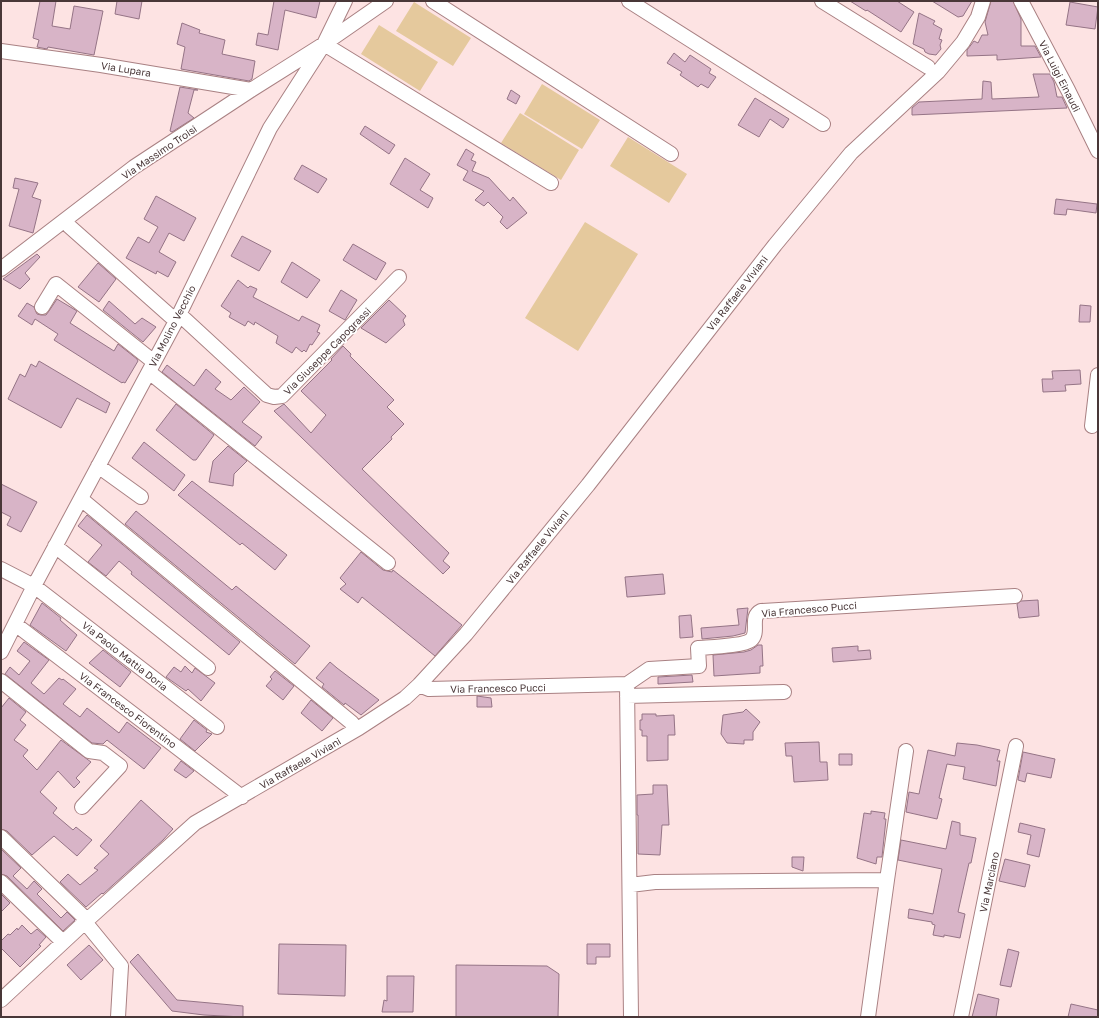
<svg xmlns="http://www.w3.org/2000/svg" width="1099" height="1018" viewBox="0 0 1099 1018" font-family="'Golos Text',sans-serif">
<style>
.green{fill:#e5c99d}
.building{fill:#d8b4c7;stroke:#957486}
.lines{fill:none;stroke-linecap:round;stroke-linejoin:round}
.minor-casing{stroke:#a98183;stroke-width:16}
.minor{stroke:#fff;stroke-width:14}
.labels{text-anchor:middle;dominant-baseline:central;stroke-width:3.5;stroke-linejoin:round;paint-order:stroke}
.street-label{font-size:10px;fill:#493738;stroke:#fff}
</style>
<rect width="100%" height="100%" fill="#fde3e3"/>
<path class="green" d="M414,2L471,38L453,66L396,31Z
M379,25L438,62L420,91L361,54Z
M542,84L600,120L582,149L524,114Z
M520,113L579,150L561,180L501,143Z
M628,137L687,174L669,203L610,166Z
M585,222L638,254L578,351L525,318Z"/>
<path class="building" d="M40,1H56L52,26L70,29L74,6L103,11L94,55L48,47L47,49L37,47L39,40L33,38Z
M117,1H142L139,19L115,14Z
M274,1H320L316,18L285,10L278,50L256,45L258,33L268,35Z
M850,1H897L914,12L901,32L867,10L866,11Z
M932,1H972L963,16L958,17Z
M991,1H1013L1021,19V46H1035L1041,57L997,60V55L967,56V50L974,41L978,43L982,35H988L985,22Z
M1070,2L1098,7L1095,29L1066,25Z
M919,13L935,21L933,24L942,29L939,39L942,40L940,45L941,49L936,55L929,54L925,52L924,49L913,44Z
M182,23L200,30L199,33L225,40L222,54L255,61L252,79L249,81L181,69L185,47L177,44Z
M674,53L685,62L690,55L711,69L709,73L716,77L708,88L701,84L698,87L680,75L682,72L667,63Z
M1033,74H1050L1054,82L1057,97H1062L1067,108L912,115V108L919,102L982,99L983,81L991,82L992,99L1039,97Z
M180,87L198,90H194L188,113L194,118L172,132L170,131Z
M511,90L520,96L516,104L507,99Z
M755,98L789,119L783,128L770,119L759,137L738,125Z
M365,126L395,145L389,154L360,134Z
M466,149L474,154L471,160L476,162L472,171L489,178L510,201L513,197L527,213L507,229L500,222L503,217L488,202L484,206L475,200L484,191L463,180L468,171L457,165Z
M405,158L430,174L420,190L433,198L428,208L390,184Z
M302,165L327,179L318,193L294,179Z
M15,178L38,183L32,197L41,200L33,233L9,226L19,189L13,188Z
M156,196L196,218L184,241L169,233L159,252L176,262L168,277L157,271L156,274L126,258L138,237L149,243L158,227L144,219Z
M1056,199L1097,204L1096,213L1067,209L1066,215L1054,214Z
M242,236L271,251L259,271L231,256Z
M353,244L386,263L376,280L343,260Z
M37,254L40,257L25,273L30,279L20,289L3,279Z
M292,262L320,280L307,298L281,282Z
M98,263L116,279L99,302L78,287Z
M238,280L248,288L250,286L257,289L253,297L299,321L302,316L320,325L317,332L320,333L312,345L310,344L306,352L304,350L302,352L296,347L292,353L276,343L278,336L255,322L254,325L248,321L245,326L229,317L231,313L221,306Z
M341,290L357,300L345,320L329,311Z
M57,299L77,311L70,323L114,351L118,344L137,359L138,361L125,383L123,382L122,383L54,340L58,334L35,319L32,325L18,316L27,303L34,307L37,314L41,315H46L49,311Z
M389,300L406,316L403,320L405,325L386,343L361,328Z
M109,301L135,324L142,318L156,327L143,342L103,310Z
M1080,305L1091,306L1090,322H1079Z
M343,346L351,354L350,356L394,400L387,407L404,424L391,437L392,439L362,469L449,553L443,561L450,567L443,574L274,411L284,404L311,433L326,415L301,391L332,360L331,359Z
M39,361L110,403L106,413L77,398L61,428L8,399L20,374L25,377L31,364L36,367Z
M167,365L194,386L206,369L221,382L215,389L231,400L244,387L260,402L242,422L262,437L255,446L162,372Z
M1080,370L1081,384L1065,385L1066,391L1043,392L1042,379H1053L1052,371Z
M176,404L214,435L196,460H193L156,430Z
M144,442L185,475L174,491L132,458Z
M228,446L247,461L234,474L233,486L209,482L213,461Z
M192,481L287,555L275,570L242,543L240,545L178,495Z
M1,484L37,502L21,532L7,525L11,517L1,512Z
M136,511L232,590L236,586L310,646L295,664L125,524Z
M87,515L240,642L229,655L131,574L132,572L119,561L106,576L88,562L102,545L78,526Z
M361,552L383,570L392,572L393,570L462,625L435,656L362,597L358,603L340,589L346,584L340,578Z
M663,574L665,594L627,597L625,577Z
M1038,600L1039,616L1019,618L1017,604L1021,601Z
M42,603L61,618L60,620L77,635L66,651L30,625Z
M748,608L745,633L733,636L702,639L701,628L739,625L737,609Z
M691,615L693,637L680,638L679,616Z
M24,642L49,660L31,683L44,694L59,678L62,680L63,679L76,689L63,704L80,717L87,708L119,733L127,722L161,748L144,769L107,740L103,744L92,743L5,674L10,667L19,675L30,661L17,651Z
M758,645H762L763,666H760V673L714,676L713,655L744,652L751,650Z
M858,646V651L870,650L871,659L833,662L832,648Z
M103,650L131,672L120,687L89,663Z
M330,662L337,668L379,700L361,715L345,703L344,705L322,687L324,684L316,678Z
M185,666L192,673L195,668L215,683L201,701L188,689L186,691L166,677L174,667L181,672Z
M275,671L294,686L283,700L266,686L272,679L270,677Z
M692,675L693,682L658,684V677Z
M477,696L491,698L492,707H477Z
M9,698L26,712L20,720L26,725L14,740L28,750L23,756L37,770L61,740L91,762L76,778L80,782L74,788L58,771L40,792L57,808L53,813L73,830L76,827L92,840L77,856L54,836L32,855L7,831L1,829V708Z
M311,700L333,718L322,731L301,713Z
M746,709L760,722L753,732V740H744V744L727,743L721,734L723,715L743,712Z
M642,714H656V716L674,715L675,735H668V760L647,761V736H642V730H640V720H642Z
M194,720L207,730L206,732L212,734L195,751L180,739Z
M819,742L820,762H827L828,780L794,782L792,756H786L785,743Z
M957,743L977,745L1000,750L997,761H1000L996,786L963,779L965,767L947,764L939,798L942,799L937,819L906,812L909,792L919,794L928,750L955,756Z
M1023,752L1055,759L1051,778L1027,773L1025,782L1018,780Z
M839,754H852V765H839Z
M181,761L194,771L186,778L174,770Z
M653,785H667L669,825H662L660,855L638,854V815H637V795L653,794Z
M141,800L173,829L163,840L103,894L102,893L86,907L60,882L68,874L80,885L98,870L94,868L109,854L100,846Z
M871,811L885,813L884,819H886L882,857H877L876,864L857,858L864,813L871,814Z
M952,821L960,823V835L976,838L971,863H969L958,912L965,914L960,938L944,935V937L933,935L935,925L932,924V922L908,918L909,909L933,914L942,869L898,860L901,840L946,849Z
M1020,823L1045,829L1039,857L1027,854L1031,835L1018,832Z
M1,849L21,868L13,876L27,889L34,881L42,889L37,894L61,918L67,912L75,920L63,931L7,876L1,874Z
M792,857H804L803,871L792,867Z
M1005,859L1030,865L1025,887L999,881Z
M1,894L10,903L1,912Z
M22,925L31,934L37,929L46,937L39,945L41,946L20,967L1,948V941L8,934L10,935L17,928L18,930Z
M279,944L346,945L345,996L278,994Z
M587,944H610V957H596V964H587Z
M89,945L103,960L81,980L67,965Z
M1008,949L1019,952L1011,987L1000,985Z
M138,954L177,1000L243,1006V1017L204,1015L172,1011L130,962Z
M456,965L547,966L559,974L558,1017H456Z
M387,976H414L413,1012H382L384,1000L387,1001Z
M978,994L999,999L996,1017H972Z
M1071,1004L1098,1010V1017H1068Z"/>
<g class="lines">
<defs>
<path id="minor" d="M433,1L671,154
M629,1L823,124
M822,1L928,67
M1021,1L1068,90L1098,151
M324,44L551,183
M1,51L101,65L251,90
M69,226L176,321
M1,269L134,167L251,90L324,44L386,1
M42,307L56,284L154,362
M179,314L267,395L274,397L282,396L399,277
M149,372L388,563
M1092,426L1098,375
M98,466L141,497
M81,499L352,723
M55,546L208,668
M1,569L34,586L217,727
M15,624L242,797
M1,652L34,586L176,321L270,128L324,44L345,1
M1,681L89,751L103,753L120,766L82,807
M627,684L649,669L699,666L698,648C709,647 744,646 751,640C760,632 749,617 761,611L1015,596
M419,685L429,689L627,684L631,1017
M627,696L784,692
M1,837L87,920
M1,882L63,942
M630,885L655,882L887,880
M85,922L121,966L118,1017
M1,1000L85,922L195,823L359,728L405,698L419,685L466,634L588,485L775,245L851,153L938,72L963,42L978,17L983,1
M868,1017L887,880L906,751
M961,1017L1016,746"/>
</defs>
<use href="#minor" class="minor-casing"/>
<use href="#minor" class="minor"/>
</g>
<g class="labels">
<g class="street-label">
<text transform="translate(126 69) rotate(9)">Via Lupara</text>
<text transform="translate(1060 76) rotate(63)">Via Luigi Einaudi</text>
<text transform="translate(159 152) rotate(-34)">Via Massimo Troisi</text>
<text transform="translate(737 293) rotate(-52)">Via Raffaele Viviani</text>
<text transform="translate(172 326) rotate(-63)">Via Molino Vecchio</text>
<text transform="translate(327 351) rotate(-45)">Via Giuseppe Capograssi</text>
<text transform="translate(537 547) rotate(-51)">Via Raffaele Viviani</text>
<text transform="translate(809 609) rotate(-5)">Via Francesco Pucci</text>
<text transform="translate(125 656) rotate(38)">Via Paolo Mattia Doria</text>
<text transform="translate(498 688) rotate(-1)">Via Francesco Pucci</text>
<text transform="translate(128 710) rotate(37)">Via Francesco Fiorentino</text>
<text transform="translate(300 763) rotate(-30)">Via Raffaele Viviani</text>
<text transform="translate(989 882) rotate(-78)">Via Marciano</text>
</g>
</g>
<rect width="1099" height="1018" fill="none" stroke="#493738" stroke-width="4"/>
</svg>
